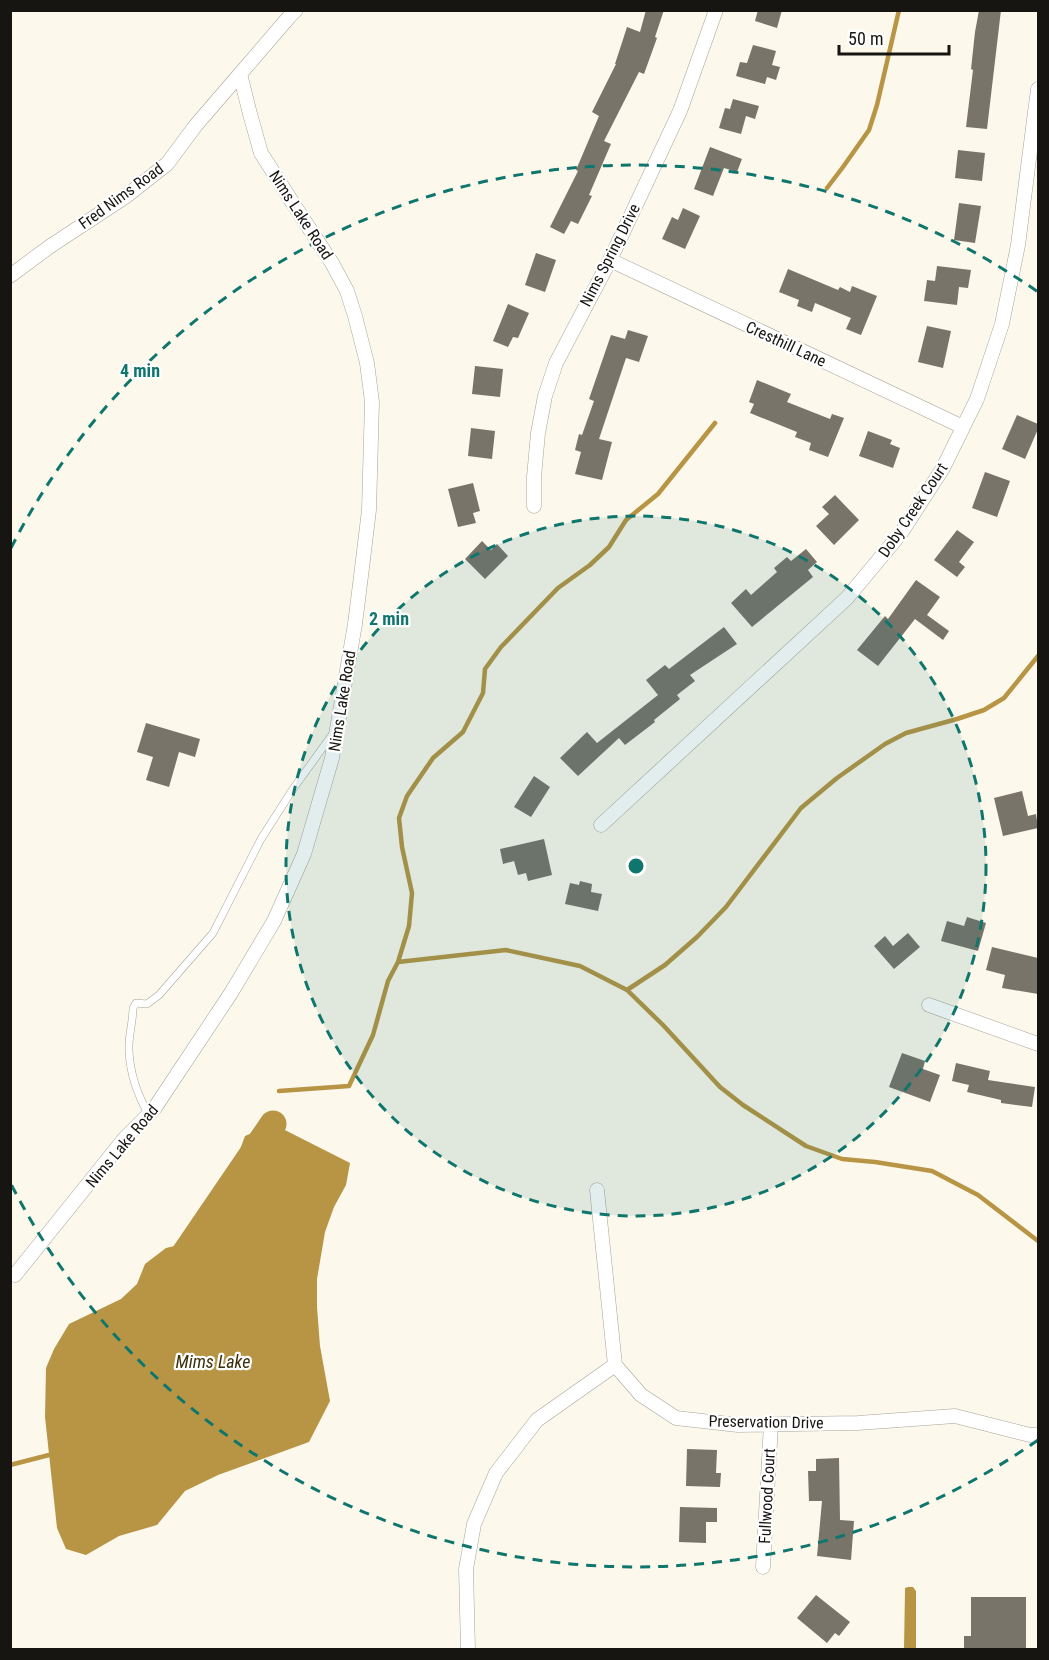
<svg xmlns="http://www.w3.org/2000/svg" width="1049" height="1660" viewBox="0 0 1049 1660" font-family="'Roboto Condensed',sans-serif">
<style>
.water{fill:#b79544}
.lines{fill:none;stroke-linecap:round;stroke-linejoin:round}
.stream{stroke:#b79544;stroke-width:4.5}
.river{stroke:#b79544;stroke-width:27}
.building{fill:#79746a}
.lane-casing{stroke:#a8a398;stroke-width:8}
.street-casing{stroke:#a8a398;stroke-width:15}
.lane{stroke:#fff;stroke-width:7}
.street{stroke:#fff;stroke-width:14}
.ring{fill:none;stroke:#0f766e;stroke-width:3;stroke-dasharray:10 8}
.labels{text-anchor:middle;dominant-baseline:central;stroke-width:4.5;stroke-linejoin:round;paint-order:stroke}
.street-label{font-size:16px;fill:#161511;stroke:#fff}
.water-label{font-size:18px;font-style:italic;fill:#3d2e0a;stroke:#fff}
.centre{fill:#0f766e;stroke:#fff;stroke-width:3}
.ring-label{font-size:18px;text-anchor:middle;font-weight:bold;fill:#0f766e;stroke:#fff;stroke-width:4.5;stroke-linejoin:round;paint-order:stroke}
</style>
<rect width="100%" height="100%" fill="#fdf8ec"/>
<path class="water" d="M273,1124L350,1163L346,1185L334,1207L325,1232L317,1279V1307L320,1346L330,1401L309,1442L218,1475L185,1491L157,1525L119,1536L86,1555L66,1549L57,1528L45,1417L46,1368L54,1349L69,1324L121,1299L137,1284L145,1264L166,1248L187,1243L214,1220L245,1136Z
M908,1587H913L916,1591V1649H904L905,1591V1588Z"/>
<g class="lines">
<path class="stream" d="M827,188L843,167L869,130L877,105L899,10
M398,962L506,950L580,966L627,990L663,1025L720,1087L743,1105L806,1146L842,1159L875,1162L932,1171L978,1195L1038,1241
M627,990L665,965L697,937L726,907L801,808L837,778L885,744L906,733L957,719L984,710L1004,698L1038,656
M279,1091L349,1086L373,1035L388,981L398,962L409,926L412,893L402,847L399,818L407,796L433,758L463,732L483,693L485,669L501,647L558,588L590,565L609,547L626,520L658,494L715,423
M10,1465L49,1455"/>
<path class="river" d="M179,1262L273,1124"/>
</g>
<path class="building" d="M646,10H664L655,37L657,38L644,74L639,72L604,141L611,144L589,195L592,196L578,224L571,221L564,234L550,227L578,171L576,170L599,116L592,112L616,64H615L627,27L640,32Z
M758,10H782L777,28L755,21Z
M979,10H1001L987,129L966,127L973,70L971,69L975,32Z
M753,45L776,51L772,65L780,67L776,80L767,77L765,84L736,76L740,62L747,63Z
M733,99L759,106L755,119L746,116L741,134L719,128L725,108L730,109Z
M710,147L742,159L737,172L724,168L713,196L694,189Z
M958,150L985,153L982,181L955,178Z
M959,203L981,206L975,243L954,240Z
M683,208L700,216L685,249L662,239L672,217L678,220Z
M536,253L556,260L545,292L525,285Z
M937,266L971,270L968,288L959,287L957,305L924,301L927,280L935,281Z
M788,269L838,290L840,287L850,292L852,286L877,296L861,335L846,329L851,318L815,303L812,312L797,306L799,300L779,292Z
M508,304L529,313L518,338L513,337L508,347L493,341Z
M927,326L951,331L943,368L918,362Z
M628,330L648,336L639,362L626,358L599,439L612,442L602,480L575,474L581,452L575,450L579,434L582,435L594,401L589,399L611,335L625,339Z
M475,366L503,369L500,397L472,394Z
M757,380L791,394L787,402L830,419L832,414L844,418L828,457L809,450L811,443L795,437L797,432L750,413L754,404L749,402Z
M1017,415L1038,424V429L1025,459L1002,449Z
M471,428L495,431L492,459L468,456Z
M868,431L892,440L890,444L900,448L893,468L859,456Z
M985,472L1010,481L997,517L972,508Z
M473,483L480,511L473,513L476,523L458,527L448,489Z
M835,495L859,520L834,545L816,526L829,514L822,507Z
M957,530L974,542L959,562L965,567L957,577L934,560Z
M482,541L491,550L497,544L508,556L485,579L465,559Z
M806,549L817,562L808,570L813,577L752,627L731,603L746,589L751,595L777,572L774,568L787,557L791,561Z
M916,580L940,597L927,615L949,631L943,640L915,619L878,666L857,650L885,616L888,619Z
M724,627L737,644L690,675L695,681L677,695L680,699L654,720L655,722L625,745L619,738L578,776L560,758L587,732L597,743L658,695L646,680L665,665L669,669Z
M146,723L200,739L195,757L179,752L169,787L146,780L153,757L137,752Z
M534,776L550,787L531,817L514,807Z
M1022,791L1028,816L1036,814L1038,828L1003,836L994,798Z
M544,839L552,875L528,881L526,873L518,875L514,861L503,864L500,849Z
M580,881L592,884L591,892L602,894L598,911L565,904L570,883L579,885Z
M967,917L986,923L978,951L941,941L947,921L964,926Z
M908,933L920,947L894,969L874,946L885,936L893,946Z
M992,947L1038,958V994L1002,988L1005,975L986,970Z
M902,1053L925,1061L923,1069L940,1075L930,1102L889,1087Z
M956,1063L990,1071L988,1080L1035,1087L1032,1107L1001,1103V1100L967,1092L969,1085L952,1081Z
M687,1449L717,1450L716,1473H721L720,1487L686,1486Z
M839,1458L840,1520L854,1521L851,1560L817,1556L822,1501H809L808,1471H816V1459Z
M680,1507L717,1508V1522H706V1543L679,1542Z
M816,1595L850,1622L839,1636L835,1633L827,1643L797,1618Z
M971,1597H1026V1650H964V1636H971Z"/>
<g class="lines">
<defs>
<path id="lane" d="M149,1115C138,1096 130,1073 129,1051C128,1037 133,1022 133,1008L136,1003L147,1004L159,995L213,933L261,839L293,789L334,732"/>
<path id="street" d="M610,260L963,427
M10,276L49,247L125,197L167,164L196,125L240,74
M534,506V477L538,433L545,396L556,363L610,260L680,111L716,10
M601,825L847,598L901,533L943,468L977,399L1002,324L1018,245L1038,89
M929,1005L1038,1044
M597,1190L615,1365L641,1395L676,1418L738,1425L858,1423L955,1416L1030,1435H1038
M15,1275L125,1138L154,1109L231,993L274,921L304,854L332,758L355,624L362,568L369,510L372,402L367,363L355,316L347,291L332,263L296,208L261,153L250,114L240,74L289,17L296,10
M763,1567L771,1424
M468,1650L466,1569L474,1524L496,1473L537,1420L615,1365"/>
</defs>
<use href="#lane" class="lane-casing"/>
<use href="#street" class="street-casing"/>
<use href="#lane" class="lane"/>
<use href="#street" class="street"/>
</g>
<circle cx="636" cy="866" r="350" fill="#0f766e" fill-opacity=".12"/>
<g class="ring">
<circle cx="636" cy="866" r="350"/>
<path d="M1038 1440A701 701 0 0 1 11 1184M11 548A701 701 0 0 1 1038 292"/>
</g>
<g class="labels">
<g class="street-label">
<text transform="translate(121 196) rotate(-36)">Fred Nims Road</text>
<text transform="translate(301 215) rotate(57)">Nims Lake Road</text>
<text transform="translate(610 255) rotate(-63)">Nims Spring Drive</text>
<text transform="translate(786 344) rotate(25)">Cresthill Lane</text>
<text transform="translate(913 510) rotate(-56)">Doby Creek Court</text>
<text transform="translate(342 701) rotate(-81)">Nims Lake Road</text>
<text transform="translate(122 1146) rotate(-50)">Nims Lake Road</text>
<text transform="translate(766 1422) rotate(1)">Preservation Drive</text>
<text transform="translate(767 1496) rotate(-87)">Fullwood Court</text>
</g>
<g class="water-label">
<text x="213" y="1361">Mims Lake</text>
</g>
</g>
<circle cx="636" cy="866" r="9" class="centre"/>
<g class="ring-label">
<text x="140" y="377">4 min</text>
<text x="389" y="625">2 min</text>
</g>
<rect width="1049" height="1660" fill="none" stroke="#161511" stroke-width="24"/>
<path d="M839 45v9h110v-9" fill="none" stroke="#161511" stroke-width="3"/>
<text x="848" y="45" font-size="18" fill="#161511" stroke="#ffffff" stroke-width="4.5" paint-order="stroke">50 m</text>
</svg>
